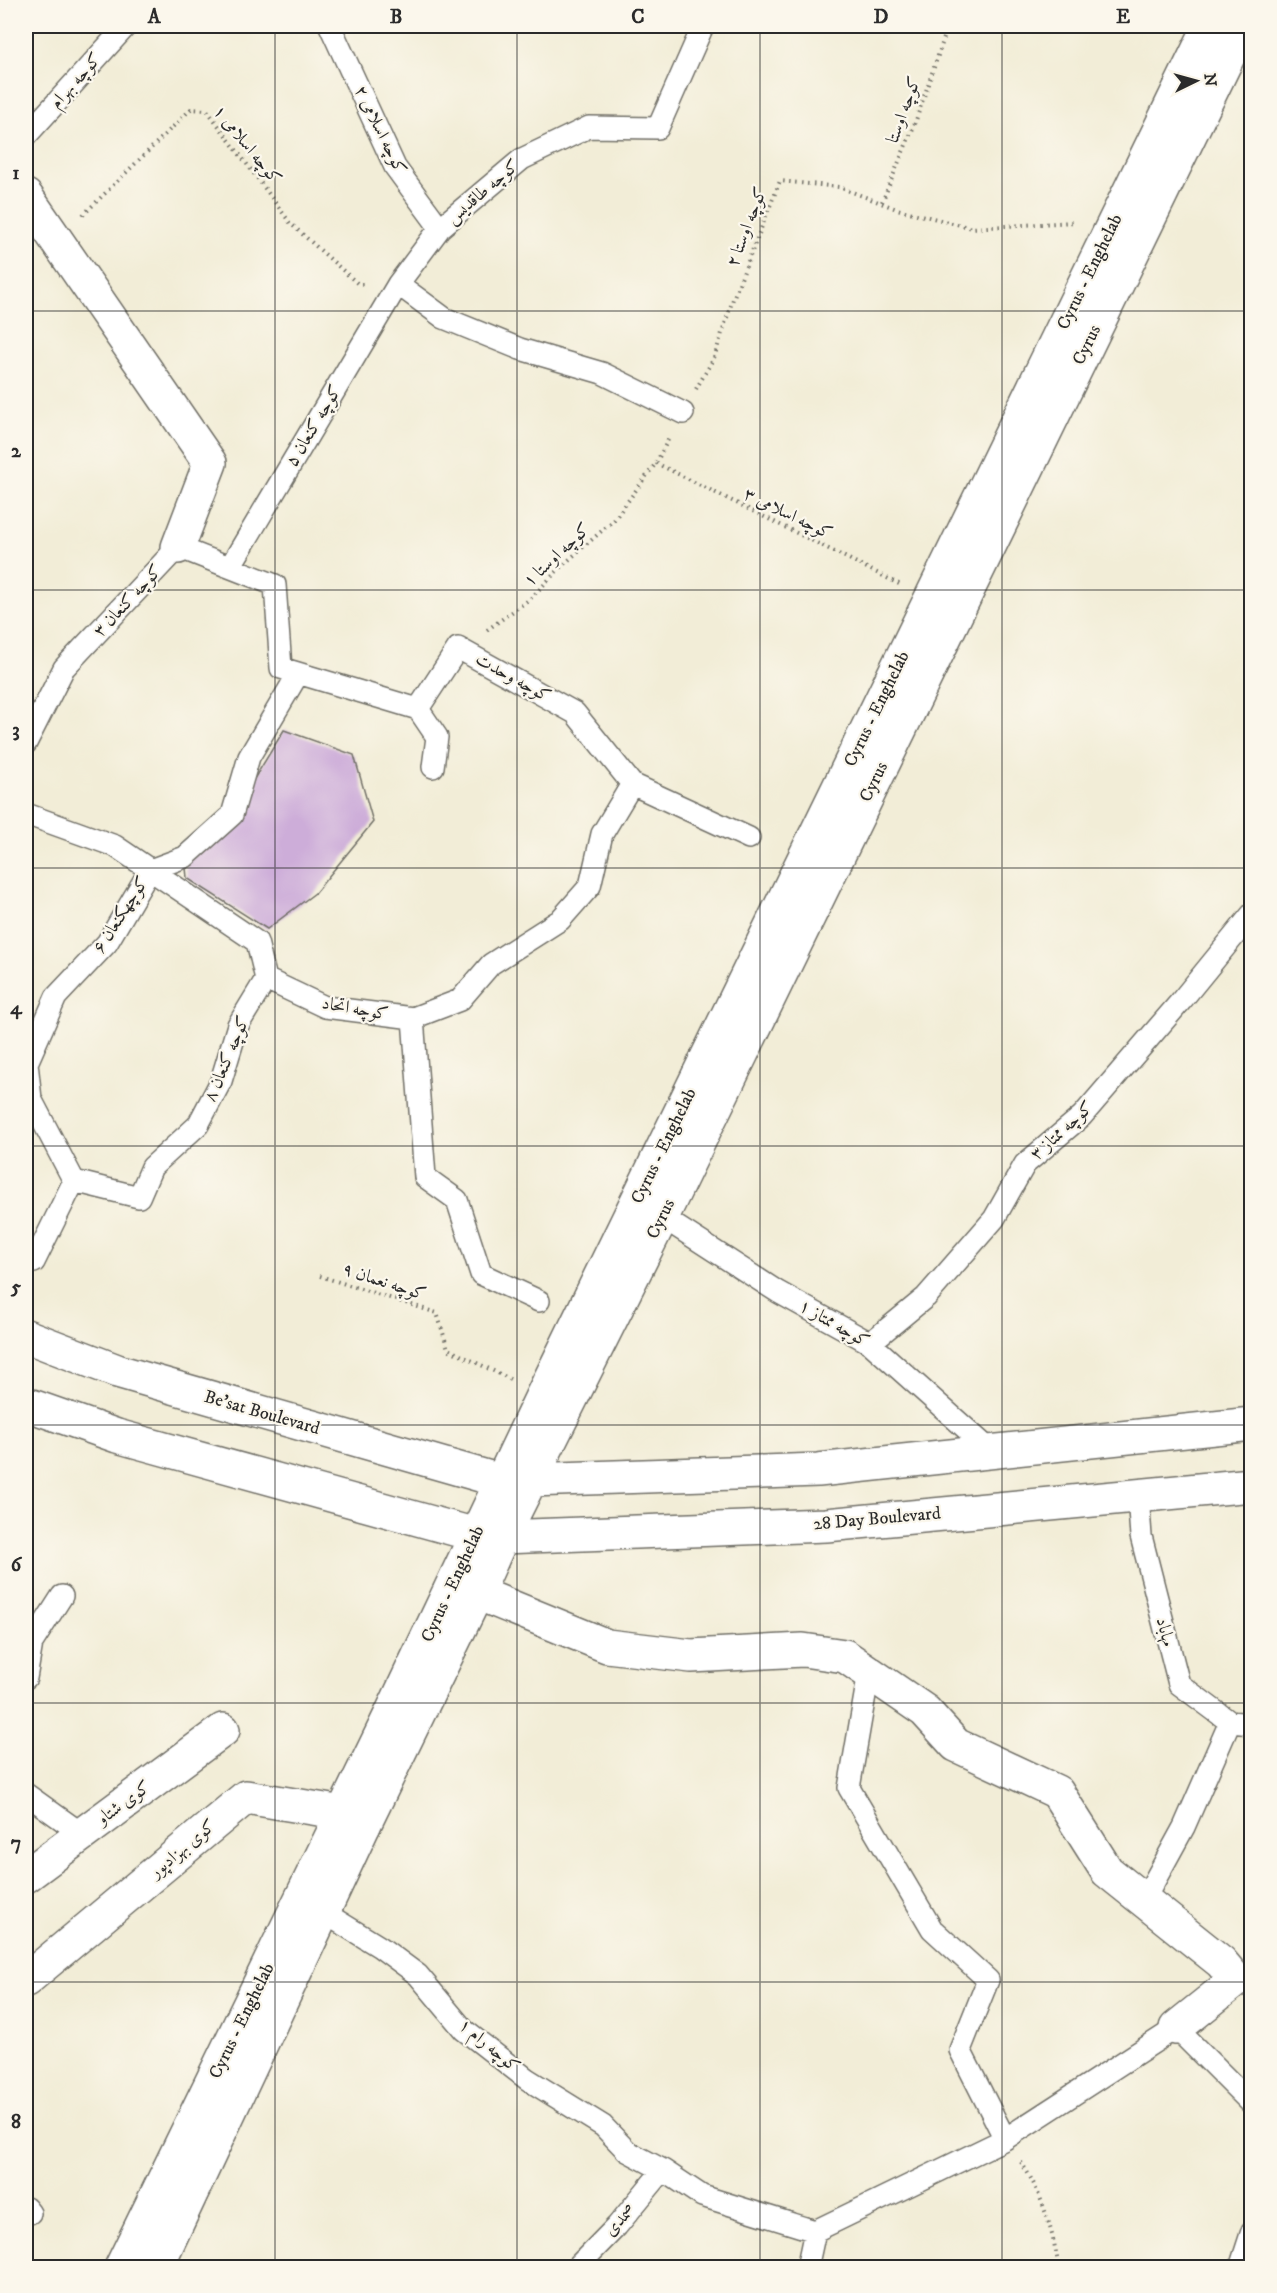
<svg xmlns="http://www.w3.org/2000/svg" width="1277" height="2293" viewBox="0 0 1277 2293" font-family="'IM FELL DW Pica',Amiri,serif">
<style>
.building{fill:#cdadd9}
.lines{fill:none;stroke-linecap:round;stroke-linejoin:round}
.service-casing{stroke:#716f67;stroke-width:24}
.minor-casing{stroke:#716f67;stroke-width:36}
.secondary-casing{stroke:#716f67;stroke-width:36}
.path{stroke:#716f67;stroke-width:4;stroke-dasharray:1.5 4.5;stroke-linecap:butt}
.service{stroke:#fff;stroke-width:21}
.minor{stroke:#fff;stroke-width:33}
.secondary{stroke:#fff;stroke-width:33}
.grid{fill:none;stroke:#2b2b2b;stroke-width:1.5;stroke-opacity:0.55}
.labels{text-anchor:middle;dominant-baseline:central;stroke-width:4.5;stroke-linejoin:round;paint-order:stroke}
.street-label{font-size:18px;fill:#2b2b2b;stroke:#fbf7ec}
.neatline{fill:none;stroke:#2b2b2b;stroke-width:2}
.grid-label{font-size:20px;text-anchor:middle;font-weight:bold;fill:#2b2b2b}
</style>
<rect width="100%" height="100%" fill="#fbf7ec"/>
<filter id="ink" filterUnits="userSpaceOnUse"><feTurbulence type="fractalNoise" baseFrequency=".0167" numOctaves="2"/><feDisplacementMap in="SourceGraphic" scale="12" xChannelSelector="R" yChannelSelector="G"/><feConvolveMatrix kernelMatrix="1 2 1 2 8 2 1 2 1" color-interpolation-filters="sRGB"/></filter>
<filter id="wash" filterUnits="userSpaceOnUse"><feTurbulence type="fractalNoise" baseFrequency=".008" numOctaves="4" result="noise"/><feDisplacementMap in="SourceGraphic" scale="24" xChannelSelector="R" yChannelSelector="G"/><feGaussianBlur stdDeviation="1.35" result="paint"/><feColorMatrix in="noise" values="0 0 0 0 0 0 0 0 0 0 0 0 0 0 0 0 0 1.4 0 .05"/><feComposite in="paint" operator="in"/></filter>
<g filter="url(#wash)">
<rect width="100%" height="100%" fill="#f2edd7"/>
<g id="blocks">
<path class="building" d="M284,730L354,755L373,822L315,893L267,929L187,878L185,857L232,815Z"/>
</g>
</g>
<g filter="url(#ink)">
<use href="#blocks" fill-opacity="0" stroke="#716f67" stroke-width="1.5"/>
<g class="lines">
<defs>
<path id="service" d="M330,26L395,167L440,228
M26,136L126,26
M398,284L444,318L520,349L602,373L683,413
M230,567L398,284L440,228L522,159L589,127L658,128L703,26
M418,709L437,737L433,767
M26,743L64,668L178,547L275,585L281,668L418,709L458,648L575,713L632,784L749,838
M26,814L115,846L257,942L266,979L325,1007L413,1018L425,1177L457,1200L481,1274L539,1301
M413,1018L460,1000L491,964L560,920L590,886L602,834L632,784
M74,1181L31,1099L27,1063L56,997L107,943L150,870L185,857L232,815L249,757L298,674
M74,1181L139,1197L152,1167L198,1125L221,1081L238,1025L266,979
M662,1217L778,1292L870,1343L991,1451
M34,1262L74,1181
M870,1343L926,1297L994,1219L1025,1164L1082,1116L1181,1001L1252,914
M1138,1496L1141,1536L1179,1684L1230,1722L1252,1724
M869,1672L849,1788L932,1929L988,1980L960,2050L1005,2139
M26,1678L32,1643L62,1596
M26,1794L82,1834
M1144,1900L1184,1827L1230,1722
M323,1912L380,1947L418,1975L464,2030L527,2079L603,2126L627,2151L663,2170L702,2196L815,2231L807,2268
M26,2208L30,2213
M815,2231L1005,2139L1176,2028L1252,2104
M576,2268L617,2226L663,2170
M1240,2268L1252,2231"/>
<path id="minor" d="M26,196L210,463L178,547
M477,1593L607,1646L691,1656L803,1650L845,1656L925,1711L956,1745L1057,1792L1107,1871L1221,1962L1236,1980L1176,2028
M26,1876L223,1730
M26,1980L246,1797L343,1813L364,1825"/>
<path id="secondary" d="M26,1336L117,1371L501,1481L818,1470L1252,1424
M26,1404L117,1436L476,1535L502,1537L826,1525L1252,1485
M121,2268L393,1710L543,1394L1210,26
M156,2268L364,1825L477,1593L502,1537L662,1217L1243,26"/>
</defs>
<use href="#service" class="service-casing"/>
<use href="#minor" class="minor-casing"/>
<use href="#secondary" class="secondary-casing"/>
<path class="path" d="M882,202L914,126L948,26
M83,215L191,109L207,110L291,224L358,284H365
M696,389L714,358L733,299L780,181L839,187L897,209L972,228L1074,222
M656,463L899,584
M487,630L530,599L562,566L614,520L656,463L669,438
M320,1276L437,1313L448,1349L510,1379
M1021,2162C1043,2195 1052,2229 1059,2268"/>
<use href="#service" class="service"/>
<use href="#minor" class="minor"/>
<use href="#secondary" class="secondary"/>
</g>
</g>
<path class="grid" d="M275,26V2268M517,26V2268M760,26V2268M1002,26V2268M26,311H1252M26,590H1252M26,868H1252M26,1146H1252M26,1425H1252M26,1703H1252M26,1982H1252"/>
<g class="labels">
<g class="street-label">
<text transform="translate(76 81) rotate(-48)">کوچه بهرام</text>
<text transform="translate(904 110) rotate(-70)">کوچه اوستا</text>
<text transform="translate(380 130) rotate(64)">کوچه اسلامی ۲</text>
<text transform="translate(247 145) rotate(51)">کوچه اسلامی ۱</text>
<text transform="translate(483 192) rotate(-40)">کوچه طاقدیس</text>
<text transform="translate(747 227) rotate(-69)">کوچه اوستا ۲</text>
<text transform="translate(1090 272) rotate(-64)">Cyrus - Enghelab</text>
<text transform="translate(1087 345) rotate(-64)">Cyrus</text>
<text transform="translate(314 426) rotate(-59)">کوچه کنعان ۵</text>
<text transform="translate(788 514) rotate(26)">کوچه اسلامی ۳</text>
<text transform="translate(557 555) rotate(-43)">کوچه اوستا ۱</text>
<text transform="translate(128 601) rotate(-47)">کوچه کنعان ۳</text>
<text transform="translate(513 678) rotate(29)">کوچه وحدت</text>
<text transform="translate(877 709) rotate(-64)">Cyrus - Enghelab</text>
<text transform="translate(874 782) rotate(-64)">Cyrus</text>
<text transform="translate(121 915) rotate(-57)">کوچهکنعان ۶</text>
<text transform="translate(355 1009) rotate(10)">کوچه اتحاد</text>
<text transform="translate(227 1059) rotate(-67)">کوچه کنعان ۸</text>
<text transform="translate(1062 1131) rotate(-42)">کوچه ممتاز ۳</text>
<text transform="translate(664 1146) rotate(-64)">Cyrus - Enghelab</text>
<text transform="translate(661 1219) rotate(-64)">Cyrus</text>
<text transform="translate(384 1282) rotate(18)">کوچه نعمان ۹</text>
<text transform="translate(834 1324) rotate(30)">کوچه ممتاز ۱</text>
<text transform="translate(262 1413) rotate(16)">Be'sat Boulevard</text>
<text transform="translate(877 1519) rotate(-5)">28 Day Boulevard</text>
<text transform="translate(453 1584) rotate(-65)">Cyrus - Enghelab</text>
<text transform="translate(1165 1632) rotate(76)">مهاباد</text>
<text transform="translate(124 1803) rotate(-36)">کوی شتاو</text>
<text transform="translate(183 1849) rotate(-40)">کوی بهزادپور</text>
<text transform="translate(242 2021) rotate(-64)">Cyrus - Enghelab</text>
<text transform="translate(489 2046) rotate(40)">کوچه رام ۱</text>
<text transform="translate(620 2220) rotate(-48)">صمدی</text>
</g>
</g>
<rect width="1277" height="2293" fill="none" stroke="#fbf7ec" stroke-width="66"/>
<g transform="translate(1196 81) rotate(85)" stroke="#fbf7ec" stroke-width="4.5" paint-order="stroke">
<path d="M0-4.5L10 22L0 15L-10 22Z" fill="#2b2b2b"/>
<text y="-9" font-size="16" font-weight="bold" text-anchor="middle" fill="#2b2b2b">N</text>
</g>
<rect x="33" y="33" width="1211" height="2227" class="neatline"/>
<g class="grid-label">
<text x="154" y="23">A</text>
<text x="396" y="23">B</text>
<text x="638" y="23">C</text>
<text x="881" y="23">D</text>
<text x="1123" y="23">E</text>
<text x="16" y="179">1</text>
<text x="16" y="457">2</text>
<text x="16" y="736">3</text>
<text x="16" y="1014">4</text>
<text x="16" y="1293">5</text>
<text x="16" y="1571">6</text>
<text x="16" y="1849">7</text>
<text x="16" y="2128">8</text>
</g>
</svg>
